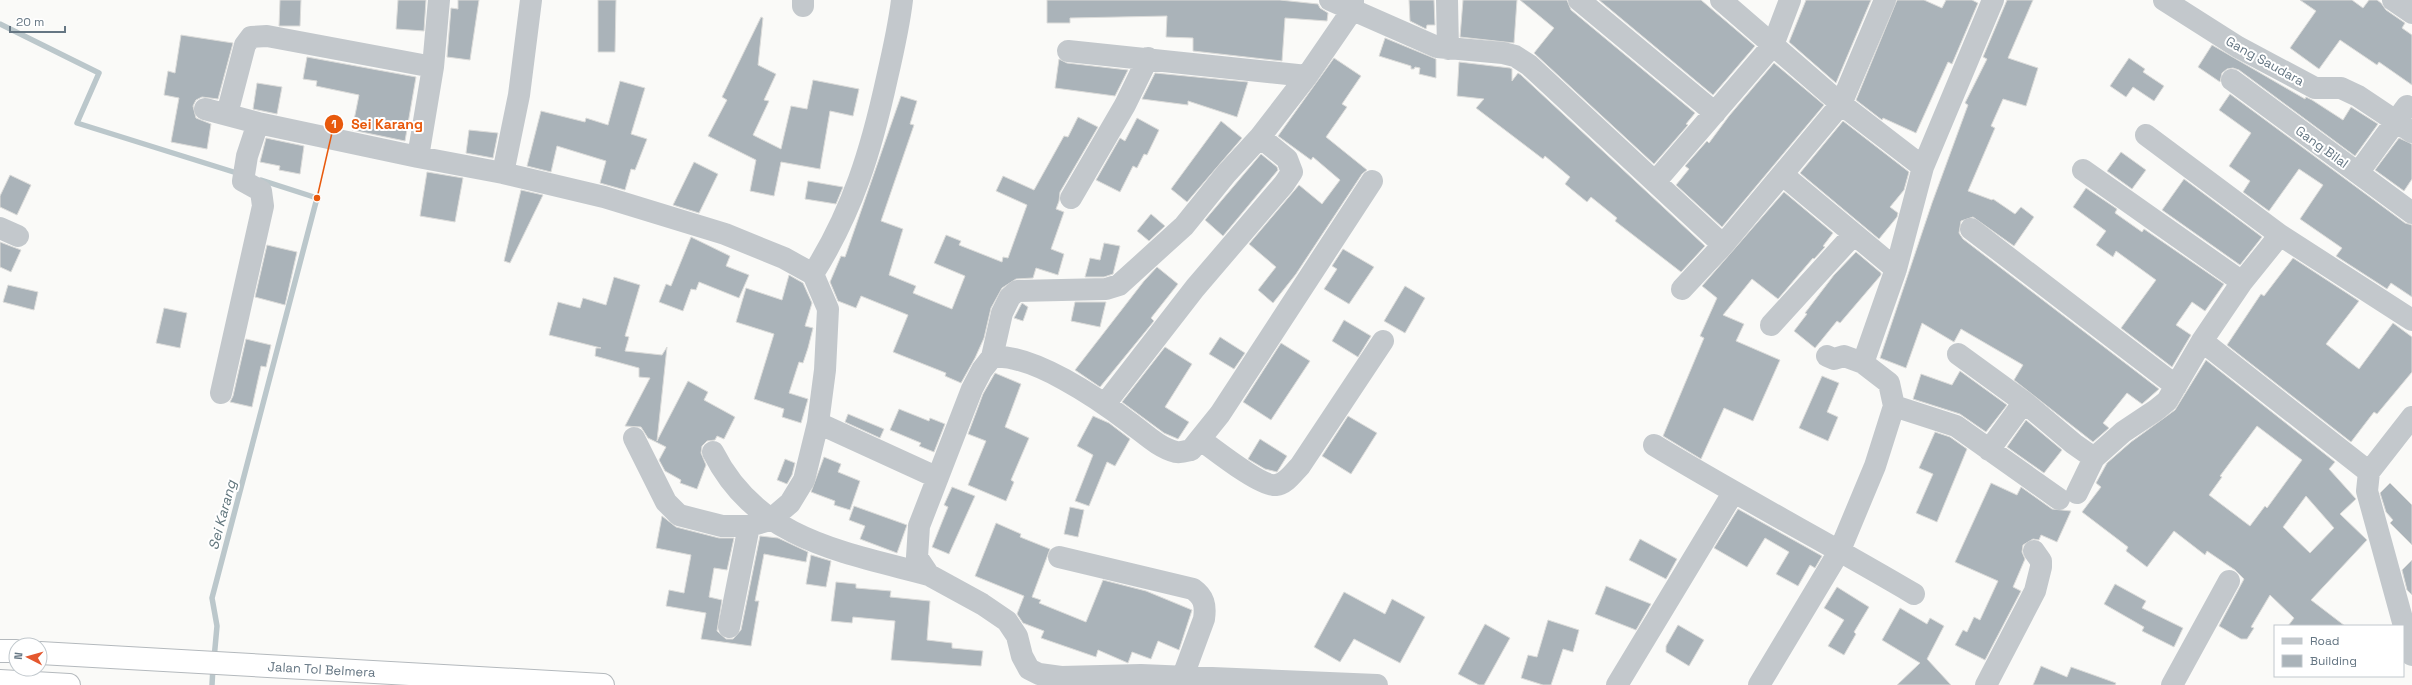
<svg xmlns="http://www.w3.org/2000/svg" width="2412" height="685" viewBox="0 0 2412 685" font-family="'Space Grotesk',sans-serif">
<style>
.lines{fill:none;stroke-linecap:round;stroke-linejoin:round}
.stream{stroke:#bbc7cb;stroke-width:5.5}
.building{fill:#aab3b9;stroke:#dcdcda;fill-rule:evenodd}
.highway-casing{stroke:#b4b9bd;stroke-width:24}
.minor{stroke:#c3c8cc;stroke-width:22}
.highway{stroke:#fff;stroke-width:22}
.labels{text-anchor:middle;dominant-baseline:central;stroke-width:4;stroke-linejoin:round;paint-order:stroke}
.street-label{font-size:13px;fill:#657683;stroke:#fff}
.water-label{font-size:14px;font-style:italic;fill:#60757c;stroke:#fff}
.leader{fill:none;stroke:#e8590c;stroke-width:1.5}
.callout-dot{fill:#e8590c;stroke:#fff;stroke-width:1.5}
.mark-label{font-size:12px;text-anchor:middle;font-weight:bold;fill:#fff}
.callout-label{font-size:14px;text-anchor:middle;font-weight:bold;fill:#e8590c;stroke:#fff;stroke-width:4;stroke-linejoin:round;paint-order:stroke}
</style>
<rect width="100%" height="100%" fill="#fafaf8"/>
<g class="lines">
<path class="stream" d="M0,24L99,73L77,123L240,174
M214,659L217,626L212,598L317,198L261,180
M212,685L213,667"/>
</g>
<path class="building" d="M280,0H301L300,26H279Z
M398,0H426L424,31L396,29Z
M458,0H479L470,60L447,57L451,8L458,9Z
M598,0H616L615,52H598Z
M1047,0H1280L1318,4L1320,8L1328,13L1327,21L1285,18L1282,61L1193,51V38L1166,37L1167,16L1070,18V23H1047Z
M1409,0H1434L1435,25H1427L1426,29L1410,21Z
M1463,0H1517L1514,43L1460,37Z
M1520,0H1567L1571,10L1695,113L1686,124L1688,125L1654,164L1534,53L1554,28Z
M1599,0H1701L1755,46L1713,95Z
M1806,0H1871L1836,83L1789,42Z
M1897,0H1924L1942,8L1946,0H1972L1978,3L1952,64L1948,62L1916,133L1883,118L1882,120L1856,100Z
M2007,0H2033L2008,58L2038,68L2026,106L2003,99L1991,126L1995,128L1968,191L1992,200L1993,199L2015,214L2021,207L2034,217L2014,246L1973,217L1961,221L1959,233L1963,239L2159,389L2142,404L2127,393L2103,423L2109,428L2093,442L2014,380L2023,365L1961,329L1954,342L1922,323L1906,368L1880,358L1932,203L1968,105L1965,103L1987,59L1983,57Z
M2300,0H2352L2363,8L2369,0H2377L2381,3L2386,10L2405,23L2402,28L2412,35V85L2379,62L2377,65L2340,40L2319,69L2290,48L2316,11Z
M761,17L763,18L758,65L776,74L764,100L769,101L753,135L781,149L791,106L807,109L813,80L859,89L853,116L830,111L820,169L781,162L774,196L750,191L756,160L708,136L727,100L722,97Z
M181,35L233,43L218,99L202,97L196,100L193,106L196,118L211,124L207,149L171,142L179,98L164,95L168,71L175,73Z
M1385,38L1436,59V78L1419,74L1420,68L1415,67L1414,69H1411V66L1379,56Z
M2212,45L2305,99L2306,97L2312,100L2343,120L2351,107L2378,124L2355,156L2239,70L2233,68L2227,69L2222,73L2220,82L2198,67Z
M307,57L416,77L405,141L352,130L359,95L316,86L317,81L303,79Z
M1334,58L1361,76L1342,104L1347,107L1326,137L1367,170L1362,174L1296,274L1273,303L1258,290L1276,267L1249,244L1299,185L1322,204L1340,180L1313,157L1311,160L1278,136Z
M2129,58L2145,69L2143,72L2164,86L2154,101L2133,87L2126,97L2110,86Z
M1059,59L1067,63L1128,70L1115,96L1055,88Z
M1459,62L1510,68L1512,69V81L1518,73L1521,75L1705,246L1681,272L1615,221L1617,218L1591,197L1587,202L1565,184L1570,177L1545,156L1543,159L1476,108L1484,99L1457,96Z
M1774,63L1824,105L1722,227L1676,185L1689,169L1685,166L1707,141L1709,143L1729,116Z
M1155,73L1248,82L1237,117L1188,101V105L1142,99Z
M620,81L645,88L631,134L647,139L635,170L631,169L625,190L600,183L606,161L557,146L551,172L527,166L541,111L585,122L586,118L608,125Z
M257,83L282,87L277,114L253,109Z
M2230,94L2405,223L2412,225V297L2391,283L2387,289L2336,256L2342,248L2300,219L2323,185L2299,169L2269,211L2243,192L2250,181L2229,166L2251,133L2219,110Z
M901,96L917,101L910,124L914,125L881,221L903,229L889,275L916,286L913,293L952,309L965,276L934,263L946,235L961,241L959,245L1002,262L1003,257L1008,258L1027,205L996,191L1003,176L1034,190L1064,136L1068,137L1078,117L1098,127L1060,192L1059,201L1056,209L1064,212L1051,249L1064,254L1058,275L1036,268L1033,278L1016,279L1002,288L991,308L984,338L975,358L961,383L945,376L946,373L893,352L908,315L861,296L856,308L838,301L830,282L841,256L845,257Z
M1137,118L1159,130L1147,155L1144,154L1137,168L1133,166L1120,192L1096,180L1120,138L1125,141Z
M1221,121L1242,138L1187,202L1171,189Z
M1843,121L1909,172L1904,190L1890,207L1898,213L1897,217L1879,239L1800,173Z
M469,130L498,133L493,158L466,153Z
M266,138L304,146L300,174L279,170L280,166L260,162Z
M2399,138L2412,144V179L2404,191L2375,170Z
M2121,152L2146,170L2132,189L2107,171Z
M1261,154L1277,167L1278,170L1223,236L1205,220Z
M694,162L718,174L699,213L673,205Z
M427,172L463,178L455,222L420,216Z
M10,175L31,185L17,215L0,207V196Z
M2184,179L2262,237L2240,265L2162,210Z
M808,181L843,187L836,204L805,199Z
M2086,188L2117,209L2115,213L2142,232L2144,229L2224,284L2205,311L2192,302L2176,325L2191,335L2172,367L2121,328L2156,280L2116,251L2113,257L2096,245L2106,231L2073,207Z
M521,190L543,195L510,263L504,261Z
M1784,192L1833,233L1823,246L1825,247L1814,259L1813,258L1778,299L1752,279L1723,315L1744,324L1736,341L1780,360L1753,421L1724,408L1701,459L1663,436L1704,338L1700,336L1717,298L1702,286Z
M1151,214L1165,226L1149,241L1137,231Z
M691,237L730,256L726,266L749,275L739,298L699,282L696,290L691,289L683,311L659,302L666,284L671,286Z
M0,242L21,250L11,272L0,267Z
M1104,243L1120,246L1113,274L1104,277H1085L1090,258L1100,260Z
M267,245L297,252L285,305L255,297Z
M1343,249L1374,267L1349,304L1324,289L1337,269L1332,266Z
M1856,252L1881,273V275L1840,323L1837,321L1815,348L1794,331L1807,314L1805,313L1834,275Z
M2293,258L2359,301L2326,344L2359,369L2393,323L2412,337V372L2377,414L2374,412L2351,442L2227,345L2261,294L2264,296Z
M1157,267L1178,284L1151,318L1154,321L1100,387L1075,370L1144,281Z
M789,275L803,283L812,303L805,326L813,328L808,348L803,363L799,362L789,393L808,399L801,423L782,417L784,409L754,399L774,334L736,322L746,288L782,300Z
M614,277L640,285L625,336L629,337L625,351L662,355L667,347L657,441L688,381L708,392L704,400L735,417L724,439L717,436L715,440L707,441L702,446L701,453L706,465L697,489L680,483L681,480L665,471L659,460L666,447L648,438L641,427L625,426L650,378L639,377V368L595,356L596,348H601L549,335L558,302L580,308L583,298L606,305Z
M8,285L38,292L34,310L3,302Z
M1405,286L1425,298L1405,333L1384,321Z
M1075,302H1106L1100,327L1071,321Z
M1022,303L1028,307L1023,321L1014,318Z
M164,308L187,313L180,348L156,343Z
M1344,320L1371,336L1358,357L1332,341Z
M1220,337L1245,353L1234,369L1209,354Z
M246,339L271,345L266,367L261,366L252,407L230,402L233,396Z
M1281,343L1310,361L1271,420L1243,402Z
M1165,347L1192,364L1165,407L1189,422L1178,439L1164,433L1122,402Z
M2206,360L2335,462L2329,469L2356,499L2340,514L2367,540L2311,600L2345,626H2288L2294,618L2270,595L2251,627L2254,628L2247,639H2241L2219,626L2244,579L2235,570L2207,551L2205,555L2174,531L2147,567L2126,551L2128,547L2082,512L2101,487L2096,483L2107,463L2131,442L2175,410ZM2257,426L2302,460L2267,508L2265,506L2250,526L2209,495L2222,477L2220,476ZM2306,496L2334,528L2310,553L2283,527Z
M1960,371L2007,405L1986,432L1960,414L1913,399L1921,374L1952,385Z
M995,373L1021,384L1005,427L1029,438L1011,480L1014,482L1006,501L968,485L986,441L968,434L983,394Z
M1822,376L1839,383L1827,412L1838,417L1828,441L1799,428Z
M899,409L929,421L930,418L945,424L934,452L919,446L921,443L890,430Z
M848,414L884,429L880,438L845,422Z
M1093,416L1109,423L1130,439L1115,466L1107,462L1089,506L1075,501L1093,455L1077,446Z
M1348,416L1377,433L1351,474L1322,456Z
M2026,420L2062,450L2044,473L2007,447Z
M1935,432L1950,437L1967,449L1937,522L1916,513L1933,474L1919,468Z
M1260,439L1287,456L1277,472L1265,469L1248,459Z
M824,457L841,464L838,472L860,481L850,510L834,505L835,501L811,492Z
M785,459L795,463L792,475L787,484L777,480Z
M1991,483L2017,495L2021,487L2052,509L2071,511L2057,542L2041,535L2039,540L2033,539L2023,545L2022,552L2025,559L2013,587L2021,591L1985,660L1955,645L1963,630L1967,632L1974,617L1980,620L1998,581L1955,562Z
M2390,483L2412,505V545L2390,523L2393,520L2386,512L2380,493Z
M952,487L975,496L949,554L932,547L948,507L944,505Z
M854,506L907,525L897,553L860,539L865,526L849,520Z
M1070,507L1084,510L1078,537L1064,534Z
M1738,509L1822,556L1815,568L1810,565L1798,586L1776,574L1789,552L1765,538L1747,567L1714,548Z
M662,516L676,527L719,538H734L727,570L714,568L709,597L722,600L717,631L726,639H733L741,630L760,536L778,538L808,552L806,562L764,554L755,601H759L751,646L701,639L706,613L666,606L669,590L684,593L691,555L656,548Z
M996,523L1021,534L1020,537L1050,549L1032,597L1041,600L1039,603L1086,622L1103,580L1146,591L1192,610L1179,650L1158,641L1151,659L1132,652L1128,663L1098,650L1096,657L1041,638L1044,631L1023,623L1017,614L1024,596L975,576Z
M1640,539L1677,559L1666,579L1629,560Z
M811,555L831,561L826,587L806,584Z
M2412,560V595L2407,590L2402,570Z
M836,582L856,584V588L891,591L890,597L930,601L927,640L952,643V648L983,651L981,666L891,660L895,621L853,617L852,623L831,621Z
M2115,584L2146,601L2142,608L2183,628L2174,647L2142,631L2144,627L2104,604Z
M1606,586L1651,604L1636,630L1595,614Z
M1837,587L1869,607L1854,632L1856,634L1844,655L1828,646L1844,620L1824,608Z
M1344,592L1385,614L1392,599L1425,617L1400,663L1354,639L1340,662L1314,647Z
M1900,608L1927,624L1930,618L1944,626L1927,659L1951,685H1897L1920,663L1882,640Z
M1548,620L1579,630L1573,652L1563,649L1551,685H1543L1521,678L1528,655L1537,657Z
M1485,624L1510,638L1484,685H1479L1458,674Z
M1678,625L1704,640L1689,666L1666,652V646Z
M2041,666L2067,677L2071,667L2116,683L2115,685H2033Z"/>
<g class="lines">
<defs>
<g id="highway">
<path d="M0,651H16"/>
<path id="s1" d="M40,653L603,685"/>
<path d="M0,681L69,685"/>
</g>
</defs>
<use href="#highway" class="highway-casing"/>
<path class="minor" d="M803,0V6
M1330,0L1437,47L1503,53L1515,56L1529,65L1723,245
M1353,0V9L1307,76L1260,137L1226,174L1184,226L1119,285L1106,289L1017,291L1010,297L1002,313L992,357L982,370L972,389L919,526L917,557L929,575L982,604L1007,621L1017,636L1022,656L1029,669L1039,674L1061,677L1141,675L1377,685
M1447,0L1448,49
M1579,0L1715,113
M1721,0L1841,104L1923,167
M2164,0L2238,47L2315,88H2341L2358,96L2412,132
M2393,0L2412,13
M1068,51L1307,76
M2232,80L2412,213
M205,109L258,123L418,157L503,173L604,197L725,234L784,258L813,274L828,309L825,370L818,423L804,480L790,503L770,520L749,526H722L679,515L666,502L634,438
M227,114L245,45L251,37L267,36L433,67
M2146,135L2280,235L2412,320
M418,157L433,67L439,0
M2083,170L2242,282
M503,173L519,95L531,0
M2358,173L2407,106
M1783,175L1896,269
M1655,182L1773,45L1790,0
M1071,198L1125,105L1148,58
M0,228L18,236
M1971,229L2176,386
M813,274C853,210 871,151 887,78C893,52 899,26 902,0
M1682,289L1723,245L1841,104L1885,0
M1771,325L1854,234
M2202,341L2369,472
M1958,354L2024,402L2074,444L2094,458
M1827,356L1834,359L1844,356L1863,363
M992,357C1032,353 1099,399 1130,423C1144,433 1159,448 1176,452C1181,453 1187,451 1191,450L1220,414L1372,181
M221,393L263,206L261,191L243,181L247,156L258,123
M1105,404L1195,288L1284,184L1292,172L1287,159L1260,137
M1894,406L1956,426L2059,499
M2412,417L2369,472L2367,491L2412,655
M818,423L936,477
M1201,440C1215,450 1261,487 1276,485C1286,484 1293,473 1300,466L1383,341
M1654,445C1739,497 1828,543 1914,594
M1989,450L2024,402
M713,452C757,540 843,552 929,575
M2077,493L2094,458L2123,432L2156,410L2167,401L2202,341L2242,282L2280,235
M1059,557L1193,589C1204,597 1206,605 1204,619L1183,676
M729,627L749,526
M1617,685L1733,493
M1759,685L1840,550L1875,466L1894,406L1889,383L1863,363L1896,269L1923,167L1993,0
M1986,685L2035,591L2041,567V561L2034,551
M2172,685L2229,581"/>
<use href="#highway" class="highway"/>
</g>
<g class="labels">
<g class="street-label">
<text transform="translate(2265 61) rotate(29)">Gang Saudara</text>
<text transform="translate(2322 147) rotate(36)">Gang Bilal</text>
<text stroke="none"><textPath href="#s1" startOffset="282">Jalan Tol Belmera</textPath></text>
</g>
<g class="water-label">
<text transform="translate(222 515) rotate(-75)">Sei Karang</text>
</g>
</g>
<path class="leader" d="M317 198L334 124"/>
<g class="callout-dot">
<circle cx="317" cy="198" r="4"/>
<circle cx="334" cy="124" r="10"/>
</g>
<g class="mark-label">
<text x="334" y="128">1</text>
</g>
<g class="callout-label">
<text x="387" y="129">Sei Karang</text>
</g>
<rect x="2274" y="625" width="130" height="52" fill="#ffffff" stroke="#c1c8cd"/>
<rect x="2282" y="638" width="20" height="6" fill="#c3c8cc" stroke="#c1c8cd"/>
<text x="2310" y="645" font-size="12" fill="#657683">Road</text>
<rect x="2282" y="655" width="20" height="12" fill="#aab3b9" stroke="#c1c8cd"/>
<text x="2310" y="665" font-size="12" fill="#657683">Building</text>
<g transform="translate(28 657) rotate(276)"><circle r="19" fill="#ffffff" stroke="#c1c8cd"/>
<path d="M0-3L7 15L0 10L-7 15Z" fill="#e4572e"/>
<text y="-6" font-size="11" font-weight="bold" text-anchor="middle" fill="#657683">N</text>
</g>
<path d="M10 26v6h55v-6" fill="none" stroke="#657683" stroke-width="2"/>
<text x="16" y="26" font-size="12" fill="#657683" stroke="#ffffff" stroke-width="3" paint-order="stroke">20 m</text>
</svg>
